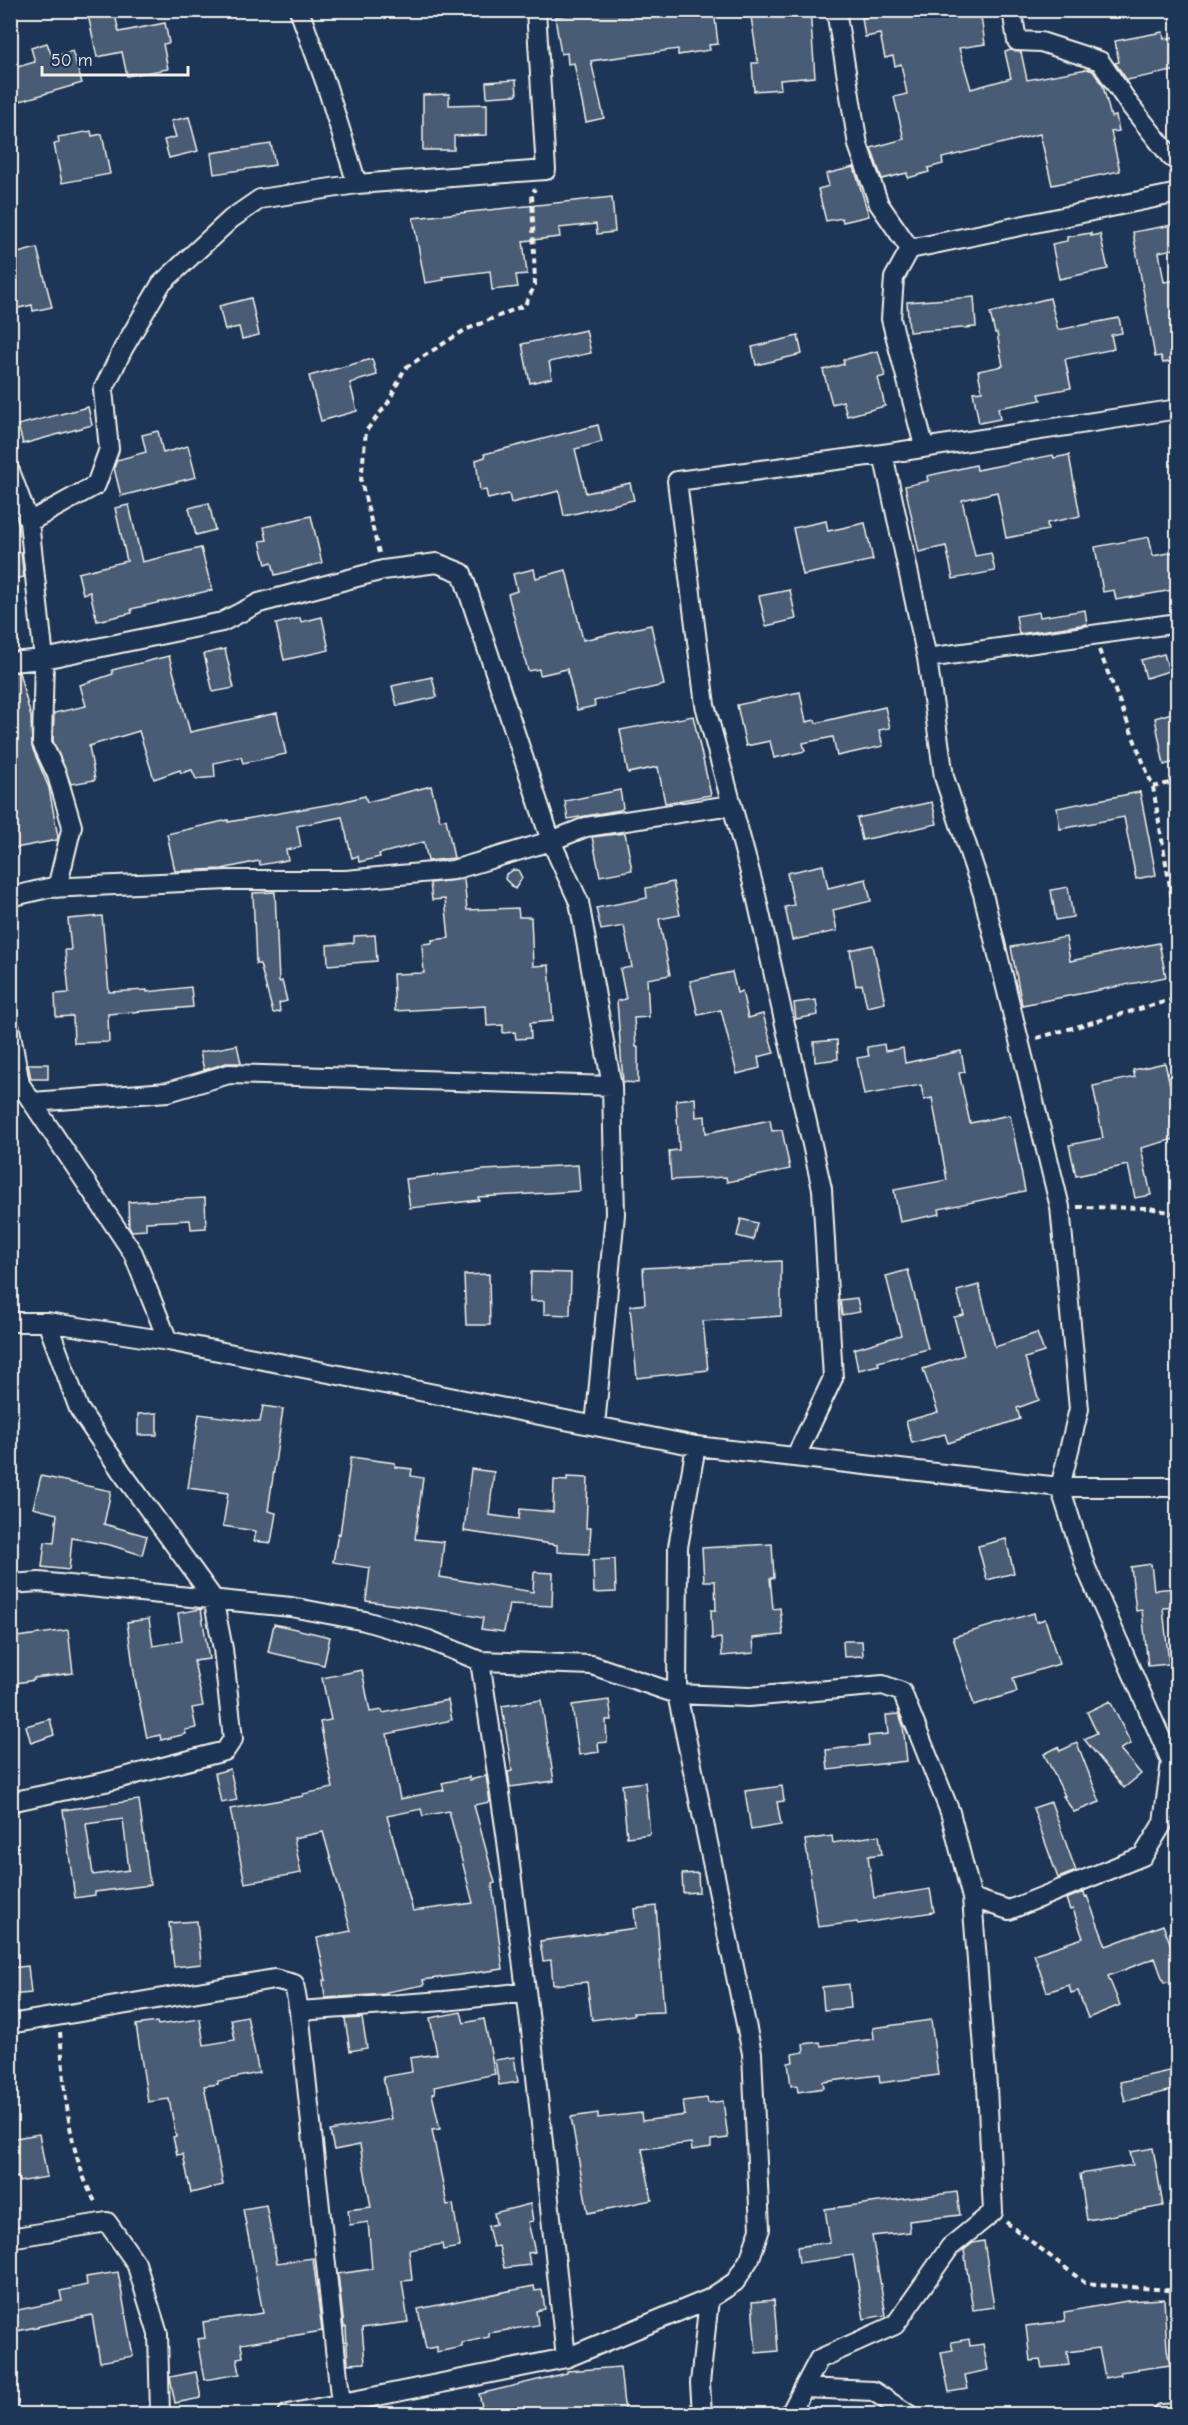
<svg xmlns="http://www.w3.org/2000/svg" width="1188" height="2425" viewBox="0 0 1188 2425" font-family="'Comic Neue',sans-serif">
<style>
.building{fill:#485b74;stroke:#f4f1e8;stroke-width:1.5;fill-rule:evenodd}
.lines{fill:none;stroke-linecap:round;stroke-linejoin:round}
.street-casing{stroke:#f4f1e8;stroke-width:22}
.path{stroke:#f4f1e8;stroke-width:4;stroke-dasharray:6 4.5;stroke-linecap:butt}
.street{stroke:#1d3557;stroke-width:18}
</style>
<rect width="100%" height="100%" fill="#1d3557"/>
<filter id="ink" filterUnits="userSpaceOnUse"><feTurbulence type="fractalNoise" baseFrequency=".0167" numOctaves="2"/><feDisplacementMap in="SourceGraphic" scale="12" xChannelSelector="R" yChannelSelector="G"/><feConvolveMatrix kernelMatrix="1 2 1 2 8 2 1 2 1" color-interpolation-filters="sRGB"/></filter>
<g filter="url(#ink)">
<path class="building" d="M87,10H114L119,32L165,23L169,43L163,44L168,69L127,76L122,52L97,57Z
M629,10L630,16L671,10H714L718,44L709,45L710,50L678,55V49L591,61L604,118L586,122L574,63L568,64L567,53L561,54L555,17L571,14V11Z
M750,10H810L815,77L780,80L781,89L754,91L752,63H758Z
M881,10H980L985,44L959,48L971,89L1011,78L1005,52L1011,50L1021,52L1027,80L1087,69L1093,71L1103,86L1111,117L1116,116L1119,131L1111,132L1120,171L1052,185L1040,134L942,158L943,164L928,168L929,172L908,178L907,173L882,179L871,148L904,139L894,97L907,94L901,64L895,66L893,56L885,58L880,34L865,37L862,18L882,15Z
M1163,32L1164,39L1178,36V70L1127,80L1115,63L1119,62L1115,41Z
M47,43L52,57L72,51L82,83L10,104V69L35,62L31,48Z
M516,80L517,95L487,97L486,82Z
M449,94V105L487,104V135L454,136V150H423V95Z
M189,117L198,151L169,158L164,140L176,137L171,121Z
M91,131L92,136L102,134L110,174L62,183L54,144L59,143L58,137Z
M271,144L275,165L214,174L211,153Z
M854,167L869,216L843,222L842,218L826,221L818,189L829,186L826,174Z
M612,197L615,232L597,234L596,224L559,228L560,237L523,241L527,274L516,275L518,287L492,290L490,271L443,277L444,280L425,283L413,218Z
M1178,224V248L1159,252L1164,282L1178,280L1177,360L1163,363L1161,356L1155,357L1133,232Z
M1091,233V236L1100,234L1108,269L1059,279L1052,244L1067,241V237Z
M37,248L52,307L33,311L32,305L10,310V255Z
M974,297L976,327L909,332L907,302Z
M251,298L259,335L242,339L239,327L225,330L219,306Z
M1050,298L1058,330L1119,318L1122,333L1111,335L1114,349L1065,359L1071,388L1039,394L1041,400L998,408L1000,419L979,423L973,392L982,391L978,371L1003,366L997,333H995L990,313Z
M586,330L591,353L549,362L552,378L530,383L522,344Z
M798,336L802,354L756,365L752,347Z
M878,351L885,376L878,378L885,406L847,416L843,401L832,404L823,370L844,364L843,360Z
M372,359L377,375L350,383L357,411L321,421L309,376Z
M88,407L92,425L23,444L18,425Z
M598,425L602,442L575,449L586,493L630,483L634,500L564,516L559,491L511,503L509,494L488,499L486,490L480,491L476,460L485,457L484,454Z
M158,431L163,453L188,446L196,477L121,496L114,468L117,460L146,452L142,435Z
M1053,455L1054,458L1069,455L1080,516L1047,523L1048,530L1006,538L997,492L962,500L975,556L991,553L995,571L953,579L946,546L919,552L905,486L928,481L927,476L976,465L977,470Z
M209,503L215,530L196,535L189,508Z
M129,505L142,562L201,548L212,590L131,609L132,613L97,621L90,592L83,594L78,573L127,561L115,508Z
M311,516L322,563L275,575L272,562L266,564L260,541L267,540L264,527Z
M826,521L828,531L865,523L873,560L803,575L793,528Z
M1149,537L1153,556L1178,551V589L1116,600L1114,590L1103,592L1095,547Z
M21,552L24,577L10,580V554Z
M534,569L536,578L566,570L583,640L651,625L664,685L594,701L595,706L577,710L567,669L540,675L539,669L528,671L508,594L517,591L513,574Z
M790,590L796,619L766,626L759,596Z
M1085,610L1087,624L1019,634L1016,616L1039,612L1040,617Z
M322,617L329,650L284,660L276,624L300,618L301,622Z
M225,649L234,688L213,692L204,654Z
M1164,654L1169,671L1146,678L1141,660Z
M169,656L190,732L277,713L286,754L243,763L241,757L214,763L215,777L196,779L192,770L181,773L180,770L154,779L139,731L89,746L95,780L71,784L53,741L54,713L86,706L80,685L113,674L112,670Z
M19,672L31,717L32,747L49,788L58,837L57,840L10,849V742L14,741L10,726V673Z
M432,677L437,697L397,706L392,686Z
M800,692L806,722L815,720L816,723L885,707L890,728L879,730L883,746L837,756L833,737L803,743L805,751L774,758L770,741L746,746L737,705Z
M1178,711V761L1164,765L1155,718Z
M693,716L711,795L665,803L658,767L628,773L620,730Z
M431,786L440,820L446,819L454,858L428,861L424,842L379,854L380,857L359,862L358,856L352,858L342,817L297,826L301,847L286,850L288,860L260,865L259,861L222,869L175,871L167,834L228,820V822L337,803L365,796L367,802Z
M620,790L623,808L620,810L568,819L565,801Z
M1140,792L1156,875L1136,879L1124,817L1060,829L1057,808Z
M932,802L937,824L862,840L857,818Z
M625,833L632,870L600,876L592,837Z
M823,865L828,888L866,879L871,901L833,910L837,931L792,940L785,907L794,905L787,873Z
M513,870H518L522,878L515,889L505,879L506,874Z
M464,879L467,910L518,908L519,917H531L533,966L549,965L553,1021L530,1023L531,1038L516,1039L515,1032L503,1033V1025L487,1026L486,1006L395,1011L393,974L424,973L422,944L432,943V940L449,938L445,899L432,900L430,883Z
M673,882L680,915L659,919L670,975L647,979L649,1017L634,1018L636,1047H638V1083L623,1082L617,1001L626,999L620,969L632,967L624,926L601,930L596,908L647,898L646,888Z
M1068,887L1073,917L1056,920L1051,890Z
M275,892L279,982L282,981L287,1001L279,1003L280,1012L273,1013L260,964H256L253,893Z
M102,916L109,992L147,990V992L191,987L193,1007L108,1014L109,1042L74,1043L73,1016L56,1017L55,994L69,993L65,950H71L68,919Z
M375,935L377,961L328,965L327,945L354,943V936Z
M1066,937L1070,961L1159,943L1166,977L1022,1005L1011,947Z
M873,945L885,1003L867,1007L862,984L856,986L850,950Z
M732,972L737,993L742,991L748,1018L763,1014L774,1053L758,1057L760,1068L737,1074L721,1010L698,1015L690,981Z
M816,1000L818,1015L796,1019L794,1003Z
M837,1040L838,1059L815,1062L814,1042Z
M884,1044L885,1051L903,1048L905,1063L961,1051L965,1072L959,1073L970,1123L1010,1115L1025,1191L939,1209L940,1214L900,1222L894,1190L947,1180L932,1098L924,1100L921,1085L864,1095L857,1058L869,1056L867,1047Z
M237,1045L241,1063H226L204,1070L200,1052Z
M1165,1063L1178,1119V1138L1141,1148L1151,1195L1135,1198L1128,1165L1076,1176L1069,1145L1103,1138L1093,1086L1135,1077L1133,1070Z
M28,1064H48V1079H31Z
M695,1098L696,1117L705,1116L706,1133L770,1120L772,1131L782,1130L790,1169L727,1182L726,1177L671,1180L669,1151L679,1150L676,1100Z
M578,1165L580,1191L478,1197L479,1200L410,1208L406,1179L484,1170Z
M205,1198L206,1228L191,1229L190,1220L146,1222V1230L132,1231L129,1227L128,1202Z
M741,1219L757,1223L753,1240L737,1236Z
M781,1261V1316L703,1321L708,1370L637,1378L630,1306L645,1304L643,1268Z
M908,1270L928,1349L878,1362L879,1365L858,1370L854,1349L901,1335L886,1276Z
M531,1272L571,1273L570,1315L544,1314V1301H530Z
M489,1274L490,1325H466L464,1275Z
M979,1285L995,1347L1037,1333L1044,1352L1025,1358L1039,1400L1017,1408L1020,1419L948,1443L945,1434L912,1443L906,1421L938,1412L923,1369L964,1355L954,1317L964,1315L957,1291Z
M857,1298L860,1312L842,1315L840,1300Z
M263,1406L283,1409L268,1511L276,1513L271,1543L254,1541L256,1531L223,1526L228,1493L188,1488L199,1414L260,1422Z
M157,1413V1435H138V1414Z
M351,1457L395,1463V1467L412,1469L411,1476L423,1478L415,1539L444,1542L440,1577L533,1592L534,1572L553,1573L552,1606L509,1604L504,1632L481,1629L483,1618L453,1612L366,1601L370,1568L333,1562L338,1533L340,1534Z
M471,1469L494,1472L489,1515L519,1519L520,1509L553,1512L554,1480L567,1481V1477L588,1478L586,1528H591L589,1554L557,1552V1545L464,1531Z
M41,1476L111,1491L104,1524L147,1536L142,1555L110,1545L72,1538L69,1570L42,1567L45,1542L54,1543L57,1514L33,1508Z
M1006,1539L1014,1573L987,1580L978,1546Z
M772,1544L774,1578H770L773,1609L780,1608L783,1635L753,1638L754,1653L722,1656L721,1638L712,1639L711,1610H716L715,1581H704L702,1548Z
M615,1559L616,1592L594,1593L593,1560Z
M1151,1564L1154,1590L1176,1588L1178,1607L1163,1608L1169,1664L1148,1666L1142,1610L1136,1611L1131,1567Z
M201,1609L209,1659L194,1661L203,1706L192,1708L196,1728L185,1730L186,1734L161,1740L160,1735L147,1738L135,1680L127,1622L149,1619L153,1646L182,1641L178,1613Z
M1034,1613L1036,1622L1045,1619L1059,1664L1013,1678L1017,1692L974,1705L953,1637Z
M274,1624L330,1637L324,1665L268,1652Z
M68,1630L73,1673L34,1678V1680L10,1684V1638Z
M843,1641H862L863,1656L844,1657Z
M362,1670L370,1712L382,1710L383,1713L448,1700L452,1720L387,1734L400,1799L444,1790L442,1783L469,1777L470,1780L486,1776L490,1802L474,1805L495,1883L492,1884L503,1969L423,1980L424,1985L386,1992V1994L325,1998L323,1980H326L317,1938L351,1931L323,1832L294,1838L301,1873L245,1883L230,1809L303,1796V1794L333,1788L320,1722L331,1720L322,1678ZM421,1809L423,1816L449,1811L473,1903L413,1911L387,1816Z
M541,1700L554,1781L510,1787L508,1772L512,1771L502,1706Z
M609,1700L612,1720H606L607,1742L598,1743L599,1752L579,1755L572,1705Z
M1110,1701L1131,1744L1120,1749L1141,1774L1124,1788L1084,1739L1097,1733L1087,1712Z
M899,1714L903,1725L907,1761L828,1770L826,1750L869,1745L868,1736L888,1734L886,1715Z
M50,1719L54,1735L31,1743L26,1726Z
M1077,1743L1100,1802L1074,1812L1063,1796H1065L1044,1754L1058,1747L1060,1751Z
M230,1769L237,1800L221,1803L215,1773Z
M645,1782L650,1834L627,1837L622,1785Z
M782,1786L784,1801L777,1802L781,1825L751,1830L745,1791Z
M139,1800L150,1885L95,1892V1895L75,1898L63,1810ZM123,1819L129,1870L93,1875L86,1824Z
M1051,1802L1076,1871L1058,1878L1033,1808Z
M879,1835L882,1854L868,1856L874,1898L930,1889L934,1912L858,1924L857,1922L818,1927L805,1840L832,1836L833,1843Z
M698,1873L699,1892L683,1893L682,1874Z
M1084,1892L1085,1897L1087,1896L1106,1946L1163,1925L1178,1963V1979L1164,1983L1155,1958L1108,1976L1120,2005L1088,2018L1078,1991L1071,1993L1069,1985L1047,1992L1034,1954L1083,1938L1073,1909L1070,1910L1066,1899Z
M656,1906L664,2012L633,2013L634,2015L592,2020L587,1982L553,1985L551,1960L543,1961L540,1941L636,1928L634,1909Z
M197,1921L201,1964L174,1967L169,1923Z
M28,1966L31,1993L10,1995V1968Z
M849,1984L851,2008L824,2010L822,1987Z
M461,2012L464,2023L484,2019L495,2074L434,2087L435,2093L432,2094L440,2129L432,2130L447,2205L453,2204L460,2247L443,2250L442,2244L409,2250L412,2280L402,2281L408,2322L362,2328L365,2363L348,2364L346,2327H344L338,2274L372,2269L368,2222L350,2225L348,2210L371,2207L360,2145L334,2150L330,2131L391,2119L383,2077L412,2072L410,2058L437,2054L430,2018Z
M247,2016L259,2073L218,2081V2084L204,2086L223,2185L191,2193L183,2154L177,2155L173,2137L176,2136L169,2099L148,2102L136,2025L157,2022L158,2025L200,2019L204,2045L235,2040L231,2019Z
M362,2018L367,2048L350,2051L345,2019Z
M931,2020L938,2075L880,2083L879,2075L823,2082L824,2088L798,2092L797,2085L791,2086L788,2063L793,2062L792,2054L804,2052L803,2044L820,2042L821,2046L874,2039L873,2028Z
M514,2057L518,2082L499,2085L495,2060Z
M1178,2069V2089L1125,2101L1120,2082Z
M707,2098L708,2103L723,2101L728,2138L711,2140V2147L692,2150L691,2143L642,2149L652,2200L588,2213L571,2117L598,2113V2118L641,2113L642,2121L685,2115L683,2101Z
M39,2134L47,2177L19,2182L18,2177L10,2179V2139Z
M1153,2148L1163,2206L1087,2220L1080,2174L1133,2165L1130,2152Z
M957,2192L960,2215L909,2221L910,2232L872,2236L886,2315L864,2319L853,2255L799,2263L797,2247L830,2242L825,2209Z
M530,2204L533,2221L528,2222L535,2252L528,2253L530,2265L504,2268L499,2246L493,2247L488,2226L496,2224L494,2213Z
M266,2205L277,2263L313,2258L322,2331L241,2344L243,2357L237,2358L240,2374L204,2380L197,2339L205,2338L203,2322L263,2313L243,2209Z
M984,2241L994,2307L973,2310L964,2250L973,2243Z
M118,2272L133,2356L100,2362L92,2315L17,2331L13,2311L62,2301L60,2291L87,2285L86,2277Z
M534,2286L535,2291L542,2290L545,2309L536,2311L538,2325L489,2333V2337L462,2343V2347L437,2352V2347L426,2349L418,2309Z
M1164,2299L1167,2349L1170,2365L1120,2372L1121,2375L1105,2378L1099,2348L1067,2352L1069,2365L1042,2368L1040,2360L1030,2361L1026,2326L1065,2321L1064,2312L1127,2301Z
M774,2300L778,2351L756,2353L752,2302Z
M969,2339L970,2346L983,2344L988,2370L965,2375L968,2389L949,2392L941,2352L953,2350L951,2342Z
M620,2367L625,2415H484L479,2394L567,2373V2371Z
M196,2372L201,2398L175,2403L170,2377Z"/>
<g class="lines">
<defs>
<path id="street" d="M299,10L326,84L357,184
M836,10L858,145L879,204L910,249
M1012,10L1017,41L1041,42L1100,61L1129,104L1171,157L1178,161
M924,446L891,319L894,278L910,249L1178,193
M883,454L927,658L944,777L983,894L1060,1207L1079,1409L1060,1487L1086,1568L1171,1761L1178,1760
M10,471L29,522L44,659L42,743L57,775L72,826L57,888
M29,522L96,485L109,449L103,390L123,349L161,284L231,219L260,199L357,184L546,170L536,10
M927,658L1178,623
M10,662L44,659L222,622L259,603L383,570L437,563L462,573L551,841L453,870L346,880H228L48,888L10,897
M10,1029L20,1084L133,1253L168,1341
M32,1102L168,1092L229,1074L612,1086
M10,1322H47L168,1341L696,1446L1060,1487H1178
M595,1426L615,1214L612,1086L579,902L551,841L586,827L731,805
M796,1456L833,1378L822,1189L755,891L705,705L677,481L883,454L1178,409
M10,1584L39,1582L291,1607L365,1621L429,1640L480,1661L592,1665L677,1694L749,1697L883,1685L902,1692L950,1812L972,1898L1009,1910L1143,1856L1163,1823L1171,1761
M480,1661L506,1833L531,2030L566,2358
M10,1802L105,1782L225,1751L233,1739L223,1649L213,1598L121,1471L79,1409L47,1322
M299,2011L444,2001L526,1992
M10,2024L274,1979L294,1984L299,2011L341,2405
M10,2238L107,2222L136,2263L158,2334L160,2414
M804,2388L873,2391L908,2414
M288,2414L566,2358L709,2299L735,2282L750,2258L760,2229L752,2053L677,1694L678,1547L696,1446
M702,2414L700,2383L709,2299
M790,2414L819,2359L895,2325L950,2247L993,2212L987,2086L972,1898
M1162,2414L1178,2413"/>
</defs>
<use href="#street" class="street-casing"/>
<path class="path" d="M379,553L361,481L366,431L388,403L405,368L465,330L525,305L535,285L532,193L535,189
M1099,650L1153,787L1178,934
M1153,787L1178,781
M1037,1038L1178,998
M1077,1207L1149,1208L1178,1214
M60,2032C65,2090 67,2154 97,2205
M1006,2222L1085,2283L1178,2291"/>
<use href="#street" class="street"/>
</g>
</g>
<rect width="1188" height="2425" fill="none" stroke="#1d3557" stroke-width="36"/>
<rect x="18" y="18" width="1152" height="2389" fill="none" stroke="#f4f1e8" stroke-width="2" filter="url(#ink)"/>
<path d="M42 66v9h146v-9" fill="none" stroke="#f4f1e8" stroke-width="3"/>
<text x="51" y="66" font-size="18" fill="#f4f1e8" stroke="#1d3557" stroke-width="4.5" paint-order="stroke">50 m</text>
</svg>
